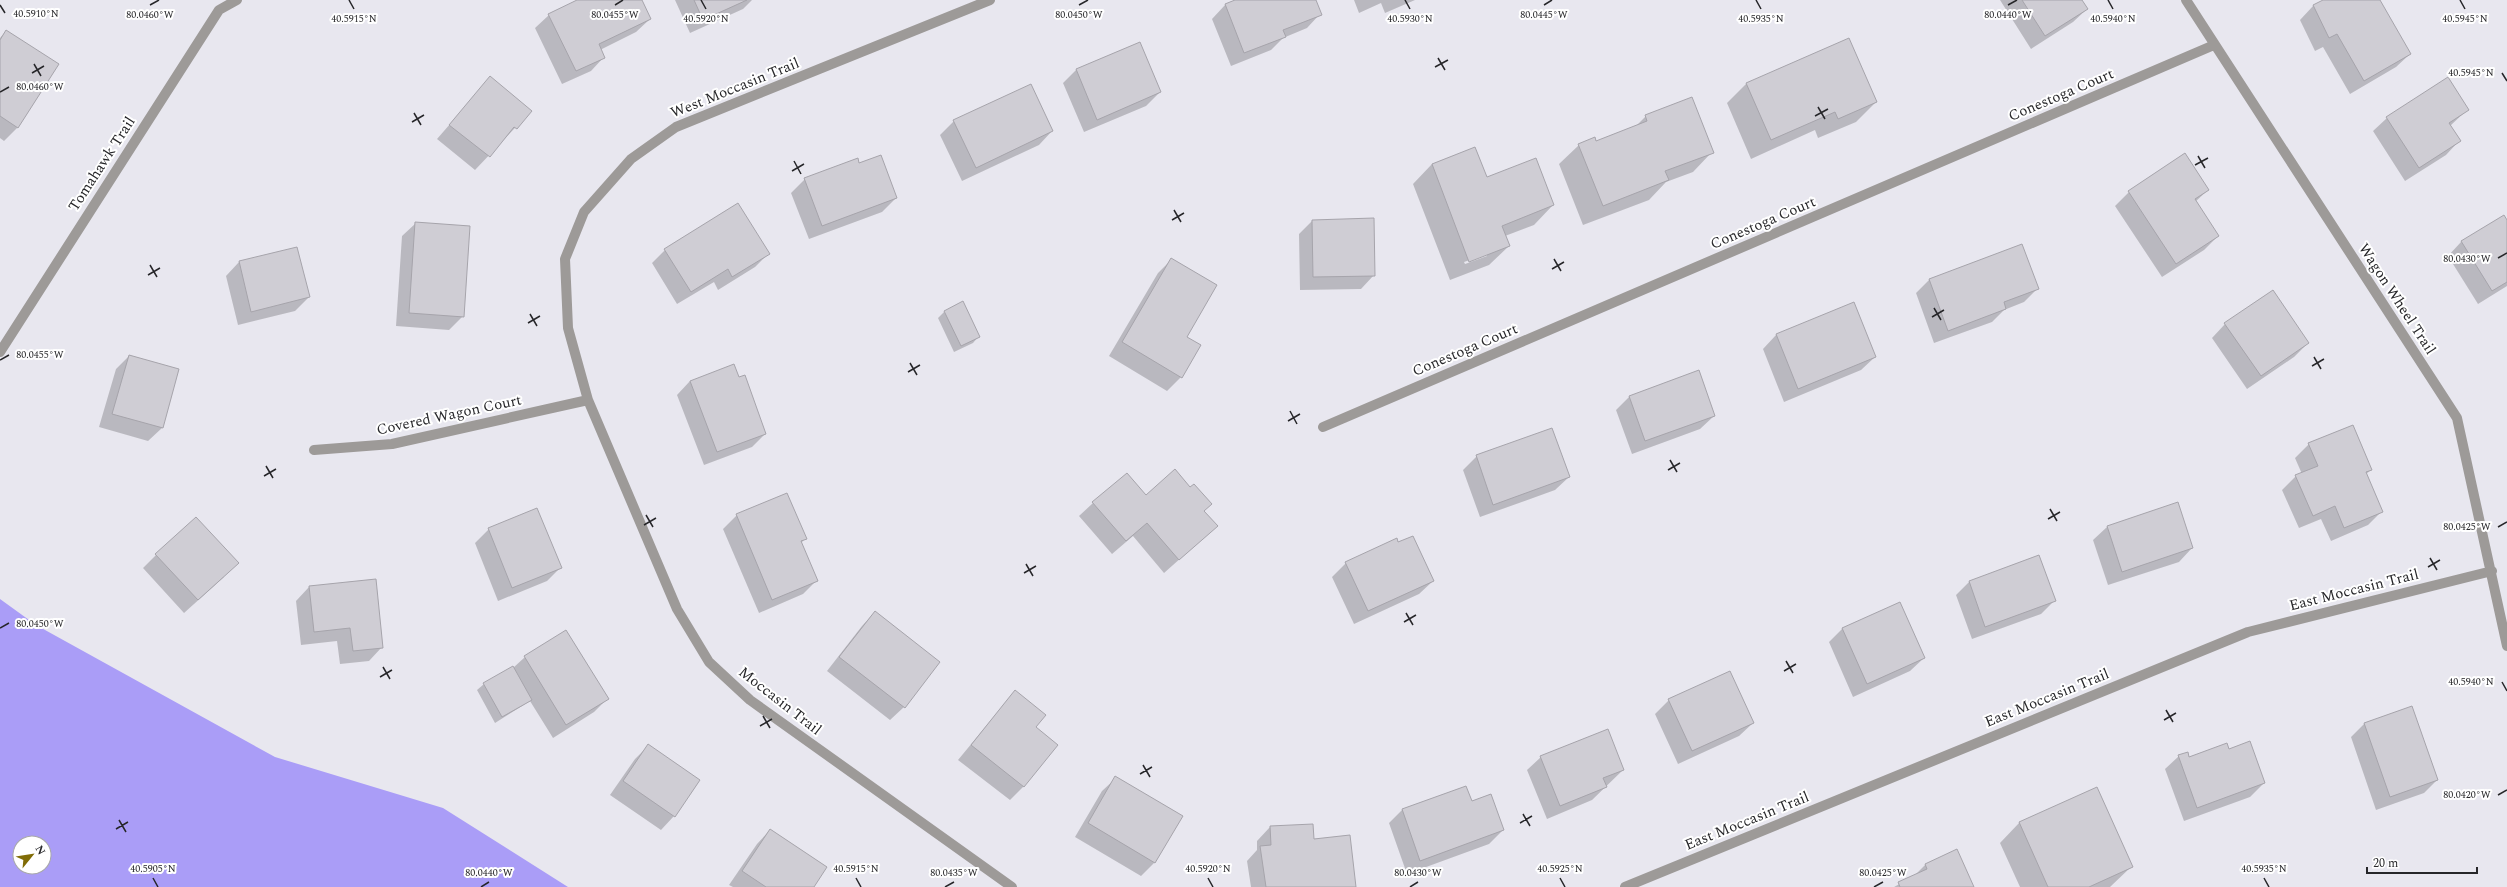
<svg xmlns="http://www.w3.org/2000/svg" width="2507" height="887" viewBox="0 0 2507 887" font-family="Spectral,serif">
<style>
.forest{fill:#aa9df7;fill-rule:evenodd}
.shadow{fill:#0003;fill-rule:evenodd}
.building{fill:#cfcdd4;stroke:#a6a4ab}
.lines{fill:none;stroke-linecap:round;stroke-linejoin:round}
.minor{stroke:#9d9a98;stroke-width:10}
.ticks{fill:none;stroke:#262629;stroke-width:1.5}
.labels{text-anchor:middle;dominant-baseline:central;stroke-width:4;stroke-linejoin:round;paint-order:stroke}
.street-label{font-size:15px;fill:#262629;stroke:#fff}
.ticks-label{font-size:10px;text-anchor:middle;fill:#262629;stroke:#fff;stroke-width:4;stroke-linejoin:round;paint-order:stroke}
</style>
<rect width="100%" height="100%" fill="#e8e7ef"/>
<path class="forest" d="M0,599L36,625L275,757L443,808L568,887H0ZM20,843H44V867H20Z"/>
<path class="shadow" d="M579,0H640L650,19L636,32L600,50L604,57L591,71L562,84L535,28L549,15Z
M675,0H752L743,9L690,33Z
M1238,0H1314L1320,14L1307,28L1283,38L1271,50L1231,66L1212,19L1225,5Z
M1354,0H1415L1385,13L1381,3L1359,13Z
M2000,0H2081L2087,9L2073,22L2031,49Z
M2326,0H2379L2410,54L2396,67L2350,94L2323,47L2315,51L2300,20L2313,6Z
M6,31L18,127L4,141L0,138V38Z
M1139,43L1160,92L1146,106L1084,132L1063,83L1076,70Z
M490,78L531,111L475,170L437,139Z
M1746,84L1876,102L1856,122L1818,138L1815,130L1751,159L1727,103Z
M2467,110L2450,126L2459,141L2446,155L2405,181L2373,131L2387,118Z
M1646,116L1712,152L1693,172L1666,182L1649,200L1583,225L1559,164L1579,145L1595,143L1635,127Z
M954,121L1052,131L1039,145L962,181L940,135Z
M1474,149L1486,179L1553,205L1534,225L1505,236L1509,246L1489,265L1450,280L1413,184L1432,164ZM1487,254V256L1465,264L1464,262Z
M2185,155L2208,190L2195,202L2218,236L2204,250L2162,277L2115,206L2129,192Z
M805,179L896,198L882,212L809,239L791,193Z
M2503,216L2507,222V286L2478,304L2448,256L2461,242Z
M1312,221L1374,275L1361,289L1300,290L1299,234Z
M416,223L463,316L449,330L396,326L402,236Z
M2021,245L2037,289L2024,302L2004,310L1992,322L1934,343L1916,293L1929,280Z
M665,250L768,254L755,267L718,290L714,282L677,304L652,263Z
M1172,259L1185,337L1181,377L1167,391L1109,356L1158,273Z
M239,262L309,297L295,311L238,325L226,276Z
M1853,304L1875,357L1861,370L1784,402L1763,349L1776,335Z
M944,312L979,336L973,343L954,352L938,318Z
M2225,324L2308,343L2294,357L2247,389L2212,338Z
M129,356L178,370L162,428L148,441L99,427L116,369Z
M690,381L765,434L752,447L704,465L677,395Z
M1629,397L1714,416L1700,429L1632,454L1616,410Z
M2352,426L2371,470L2366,474L2382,511L2368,525L2331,541L2321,519L2299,528L2282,490L2296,476L2302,474L2295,458L2309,444Z
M1477,456L1569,477L1555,490L1480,517L1463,470Z
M1145,496L1203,511L1217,526L1164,573L1133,536L1112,554L1079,516L1093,503Z
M2177,504L2192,548L2179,562L2108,585L2093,540L2107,527Z
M737,515L805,539L801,543L816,581L803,594L759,613L723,529Z
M489,529L560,568L547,581L498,601L475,543Z
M1398,544L1433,581L1419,594L1354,624L1332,577L1346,563Z
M156,555L224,577L184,613L143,568Z
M2038,557L2055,600L2041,614L1972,639L1956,595L1969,582Z
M309,587L382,647L369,661L340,664L337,641L301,645L296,601Z
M1899,603L1924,658L1910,671L1853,697L1829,642L1842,629Z
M875,612L904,707L890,720L827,671L862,626Z
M525,657L608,698L594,712L553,738L530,701L495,723L477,690L484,684L513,668Z
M1015,691L1034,728L1024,786L1010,800L958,760Z
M1669,700L1753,723L1739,736L1678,764L1655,714Z
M2364,724L2437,780L2424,793L2376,810L2351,737Z
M648,746L674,816L661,830L610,795L635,759Z
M2228,750L2264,783L2250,797L2184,821L2165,769L2179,756L2189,758Z
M1541,757L1623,770L1592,800L1547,819L1527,770Z
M1116,778L1182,816L1154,863L1141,876L1075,837L1102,791Z
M1466,787L1471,802L1503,830L1489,844L1407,874L1389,823L1402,810Z
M2096,788L2131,867L2110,887H2020L2000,843L2019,823Z
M1270,827L1313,841L1355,887H1251L1247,861L1257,850V841Z
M770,830L812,887H733L729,885L757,844Z
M1926,864L1972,887H1894L1914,876Z"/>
<path class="building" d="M577,0H642L651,19L599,44L605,58L576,71L548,14Z
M694,0H747L703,20Z
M1235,0H1316L1322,15L1283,30L1286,37L1244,53L1225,4Z
M2022,0H2082L2088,9L2045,36Z
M2323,0H2380L2411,54L2364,81L2337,34L2329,38L2313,5Z
M6,30L59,64L18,128L0,116V40Z
M1849,38L1877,102L1838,119L1835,112L1771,140L1746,83Z
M1140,42L1161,92L1097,120L1076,69Z
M490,76L532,111L517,129L514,127L490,157L449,125Z
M2448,77L2469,110L2449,123L2461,141L2419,168L2386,117Z
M1031,84L1053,131L976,168L953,120Z
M1692,97L1714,153L1665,171L1669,180L1603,206L1578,144L1595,137L1596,141L1647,121L1645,115Z
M1475,147L1487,177L1536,158L1554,205L1502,226L1510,246L1469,262L1432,164Z
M2185,153L2209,190L2195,199L2219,236L2176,264L2128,191Z
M881,155L897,198L822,226L804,178L858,158L859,163Z
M738,203L770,254L732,277L728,269L691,292L664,249Z
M2504,215L2507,220V282L2492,291L2461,241Z
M1374,218L1375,276L1313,277L1312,220Z
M415,222L470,226L464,317L409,313Z
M2022,244L2039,289L2004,302L2006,309L1948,331L1929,279Z
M297,247L310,297L251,312L239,261Z
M1171,258L1217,285L1187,337L1201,345L1182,378L1122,342Z
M2273,290L2309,343L2261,376L2224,323Z
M963,301L980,337L961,346L944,311Z
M1854,302L1876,357L1798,389L1776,334Z
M129,355L179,369L163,428L112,414Z
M734,364L739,377L745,375L766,434L717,452L690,381Z
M1699,370L1715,416L1645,441L1629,396Z
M2353,425L2372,470L2366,472L2383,512L2344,528L2335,506L2313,516L2295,475L2318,466L2308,443Z
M1552,428L1570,477L1493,505L1476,455Z
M1175,469L1190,487L1194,484L1212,504L1204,511L1218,526L1179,560L1147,523L1126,541L1092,502L1127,473L1146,495Z
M787,493L807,539L801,541L818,581L772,600L736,514Z
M2178,502L2193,548L2122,572L2107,526Z
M537,508L562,568L512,588L488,528Z
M196,517L239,563L198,600L155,554Z
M1413,536L1434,581L1368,611L1345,562L1397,538L1398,542Z
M2039,555L2056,601L1985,627L1969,581Z
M376,579L383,648L353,651L350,628L314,632L309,586Z
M1900,602L1925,658L1867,684L1842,628Z
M875,611L940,662L905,708L839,657Z
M566,630L609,699L566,725L524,656Z
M513,666L532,700L502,717L483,683Z
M1730,671L1754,723L1692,751L1668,699Z
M1015,690L1046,715L1036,727L1058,745L1024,787L971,745Z
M2412,706L2438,780L2390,797L2364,723Z
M1608,729L1624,770L1603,778L1607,787L1560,806L1540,756Z
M2250,741L2265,783L2197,808L2178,755L2188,752L2189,757L2227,743L2229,749Z
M648,744L700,780L675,817L623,781Z
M1115,776L1183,816L1155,863L1088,823Z
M1466,786L1472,801L1491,794L1504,830L1420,861L1402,809Z
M2097,787L2133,867L2089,887H2048L2019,822Z
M1313,824L1314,839L1350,835L1356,887H1266L1260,846L1271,845L1270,826Z
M770,829L827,867L814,887H766L742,871Z
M1957,849L1974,887H1900L1898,882L1927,869L1925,864Z"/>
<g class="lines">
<path class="minor" d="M990,0L676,127L631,159L584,212L565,259L568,328L588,400L677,609L709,662L750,700L1012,887
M2186,0L2457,418L2507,646
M0,352L219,10L237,0
M1323,427L2214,45
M314,450L392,444L588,400
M1625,887L2248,632L2492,571"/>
</g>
<path class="ticks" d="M349,0L354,9M701,0L706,9M1405,0L1410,9M1756,0L1761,9M2108,0L2113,9M2460,0L2465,9M0,5L5,13M150,5L159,0M615,5L623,0M1079,5L1088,0M1544,5L1552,0M2008,5L2017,0M1438,58L1445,70M34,64L41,76M1435,67L1448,60M32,73L44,66M2502,73L2507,81M0,92L9,87M1818,107L1825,119M414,113L421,125M1815,116L1828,109M412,122L424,115M2198,156L2205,168M794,161L801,174M2195,165L2208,158M792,171L804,164M1174,210L1181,222M1172,220L1184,213M2498,258L2507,253M1554,259L1561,271M150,265L157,277M1552,269L1564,262M148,275L160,268M1934,308L1941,320M530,314L537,326M1932,317L1944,310M528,323L540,316M2314,357L2321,369M0,360L9,355M910,363L917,375M2312,366L2324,359M908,372L920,365M1290,411L1297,424M1288,421L1300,414M1670,460L1677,472M266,466L273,478M1668,470L1680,463M264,476L276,469M2050,509L2057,521M646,515L653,527M2048,519L2060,512M644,525L656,518M2498,527L2507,522M2430,558L2437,570M1026,564L1033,576M2428,567L2440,560M1024,573L1036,566M1406,613L1413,625M1404,622L1416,615M0,628L9,623M1786,661L1793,673M383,667L390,679M1784,671L1796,664M380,677L392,670M2502,682L2507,691M2166,710L2173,722M763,716L770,728M2164,720L2176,713M760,726L772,719M1143,765L1150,777M1140,774L1152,767M2498,795L2507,790M1523,814L1530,826M119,820L126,832M1520,823L1532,816M116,829L128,822M153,878L158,887M856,878L861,887M1208,878L1213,887M1560,878L1565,887M2264,878L2269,887M481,887L489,882M945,887L954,882M1410,887L1418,882M1874,887L1883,882"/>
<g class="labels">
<g class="street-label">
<text transform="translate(735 88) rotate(-22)">West Moccasin Trail</text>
<text transform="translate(2061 95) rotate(-23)">Conestoga Court</text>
<text transform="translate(102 164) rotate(-57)">Tomahawk Trail</text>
<text transform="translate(1763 223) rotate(-23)">Conestoga Court</text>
<text transform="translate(2397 299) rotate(57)">Wagon Wheel Trail</text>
<text transform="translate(1465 350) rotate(-23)">Conestoga Court</text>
<text transform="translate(449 415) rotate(-12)">Covered Wagon Court</text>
<text transform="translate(2354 590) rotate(-14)">East Moccasin Trail</text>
<text transform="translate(2047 698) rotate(-22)">East Moccasin Trail</text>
<text transform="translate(780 701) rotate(38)">Moccasin Trail</text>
<text transform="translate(1747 821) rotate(-22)">East Moccasin Trail</text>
</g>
</g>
<g class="ticks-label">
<text x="36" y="17">40.5910°N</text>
<text x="150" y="18">80.0460°W</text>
<text x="615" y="18">80.0455°W</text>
<text x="1079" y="18">80.0450°W</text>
<text x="1544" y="18">80.0445°W</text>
<text x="2008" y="18">80.0440°W</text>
<text x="2465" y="22">40.5945°N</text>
<text x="354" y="22">40.5915°N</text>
<text x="706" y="22">40.5920°N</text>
<text x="1410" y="22">40.5930°N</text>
<text x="1761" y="22">40.5935°N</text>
<text x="2113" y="22">40.5940°N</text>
<text x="2471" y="76">40.5945°N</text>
<text x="40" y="90">80.0460°W</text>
<text x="2467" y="262">80.0430°W</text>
<text x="40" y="358">80.0455°W</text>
<text x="2467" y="530">80.0425°W</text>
<text x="40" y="627">80.0450°W</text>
<text x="2471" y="685">40.5940°N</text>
<text x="2467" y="798">80.0420°W</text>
<text x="153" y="872">40.5905°N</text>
<text x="856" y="872">40.5915°N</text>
<text x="1208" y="872">40.5920°N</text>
<text x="1560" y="872">40.5925°N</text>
<text x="2264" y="872">40.5935°N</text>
<text x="489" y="876">80.0440°W</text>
<text x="954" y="876">80.0435°W</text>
<text x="1418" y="876">80.0430°W</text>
<text x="1883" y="876">80.0425°W</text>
</g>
<g transform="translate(32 855) rotate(60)"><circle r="19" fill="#ffffff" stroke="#a8a8a9"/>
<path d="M0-3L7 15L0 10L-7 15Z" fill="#816c06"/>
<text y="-6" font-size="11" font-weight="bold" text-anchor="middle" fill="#262629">N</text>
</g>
<path d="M2367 867v6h110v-6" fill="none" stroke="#262629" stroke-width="2"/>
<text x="2373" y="867" font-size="12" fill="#262629" stroke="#ffffff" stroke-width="3" paint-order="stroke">20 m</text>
</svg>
